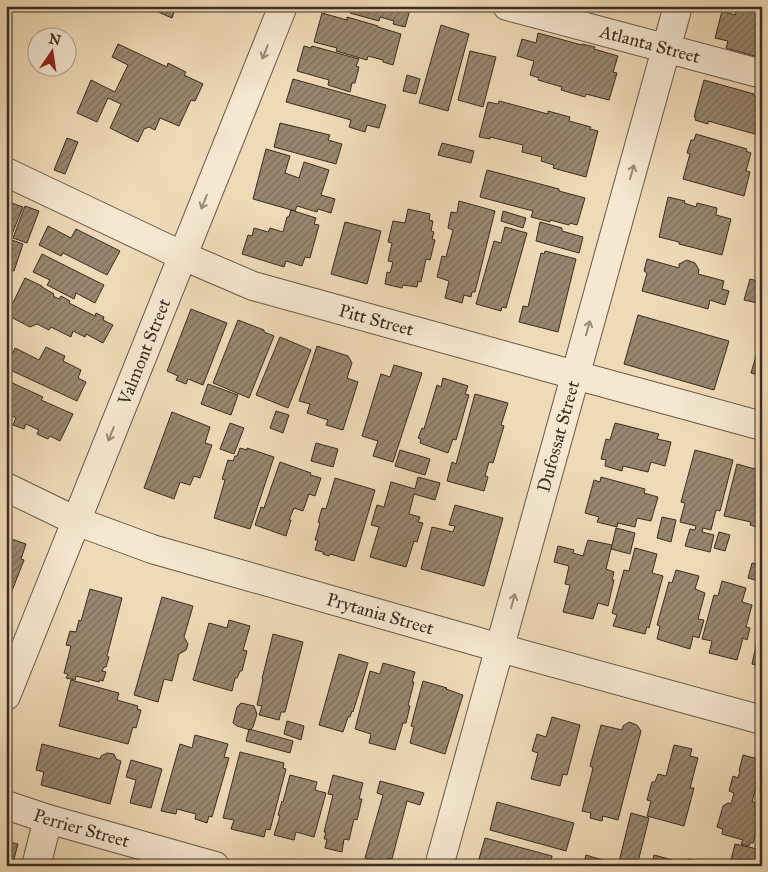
<svg xmlns="http://www.w3.org/2000/svg" width="768" height="872" viewBox="0 0 768 872" font-family="'IM FELL Great Primer',serif">
<style>
.building{fill:url(#building-hatch);stroke:#3a2d22}
.lines{fill:none;stroke-linecap:round;stroke-linejoin:round}
.minor-casing{stroke:#675847;stroke-width:30}
.minor{stroke:#f5e7d0;stroke-width:28}
.oneway{stroke:#988a79}
.labels{text-anchor:middle;dominant-baseline:central;stroke-width:4;stroke-linejoin:round;paint-order:stroke}
.street-label{font-size:18px;fill:#3a2d22;stroke:#f5e7d0}
</style>
<defs>
<pattern id="building-hatch" width="6" height="6" patternUnits="userSpaceOnUse" patternTransform="scale(1.25)"><rect width="6" height="6" fill="#98876f"/><path d="M-1 1l2-2M0 6l6-6M5 7l2-2" fill="none" stroke="#7d6f5b"/></pattern>
</defs>
<rect width="100%" height="100%" fill="#efdab7"/>
<filter id="stains"><feTurbulence type="fractalNoise" baseFrequency=".004" numOctaves="4"/><feColorMatrix values="0 0 0 0 .2 0 0 0 0 .09 0 0 0 0 .02 0 0 0 .5 -.17"/></filter>
<radialGradient id="worn" r=".72"><stop offset=".6" stop-color="#630" stop-opacity="0"/><stop offset="1" stop-color="#630" stop-opacity=".3"/></radialGradient>
<path class="building" d="M144,6H176L172,18Z
M340,6H411L405,27L393,24L394,21L380,17L379,21L350,13L351,9Z
M752,6H762V58L726,48L728,41L715,38L722,11L735,15L737,7L751,11Z
M322,13L347,20V17L378,26V27L401,34L393,65L383,62V60L368,56L367,60L336,51L337,48L314,42Z
M441,25L469,34L448,111L419,103Z
M538,33L582,45V44L595,47L594,49L618,56L613,72L617,73L609,100L586,94L585,97L561,90L562,87L538,80L539,78L530,75L534,61L517,56L522,39L536,43Z
M118,44L167,67L168,63L186,72L184,75L203,84L195,101L191,100L179,126L160,118L155,130L149,127L144,129L138,142L110,128L121,104L108,98L97,122L77,113L91,80L115,92L128,65L112,57Z
M304,46L311,48L312,46L359,59L356,66L359,67L355,83H352L350,92L328,85L329,80L297,71Z
M470,51L496,57L483,107L458,100Z
M407,75L420,79L416,94L403,91Z
M293,79L386,105L379,128L367,125L365,132L349,127L351,120L286,102Z
M704,80L754,94V96L762,98V136L708,121V124L695,120L696,117H694Z
M499,101L548,114V111L570,117L569,121L591,127L590,129L598,131L586,177L553,168L554,165L541,161L542,157L522,152L523,145L490,137V139L479,137L488,102L498,104Z
M280,123L330,135L328,140L342,144L336,164L274,147Z
M696,134L747,149L746,151L751,153L746,171L750,172L744,196L683,179L690,154L687,153L691,140H694Z
M67,138L78,142L65,174L54,170Z
M442,143L474,151L471,163L438,155Z
M266,149L290,156L285,173L299,178L304,162L329,170L321,195L335,199L331,213L318,209L317,212L297,206L295,211L253,199Z
M487,170L559,189V191L585,198L577,225L570,223L569,225L550,220V222L531,217L533,211L480,197Z
M668,197L685,201L684,203L696,207L697,203L717,208L716,215L731,219L722,255L679,244V242L659,237Z
M6,201L23,207L6,249Z
M459,201L495,211L475,292H472L471,297L464,295L462,303L445,298L449,281L437,277L442,256L446,257L453,230L448,228L451,212L457,213Z
M25,206L39,211L27,243L13,238Z
M408,209L430,214L429,220L433,221L431,231L434,232L432,239L435,240L430,260L426,259L421,282L418,281L417,287L403,285L402,288L385,284L387,272L390,273L393,262L388,261L392,243L388,242L393,221L405,223Z
M291,210L316,218L314,224L319,225L310,258L305,257L302,266L286,261L284,267L242,254L248,235L252,236L254,228L268,232L270,228L283,232L287,217H289Z
M503,211L526,218L523,228L501,221Z
M345,222L381,231L367,284L331,274Z
M540,222L562,228V231L583,237L579,253L536,241Z
M48,226L71,238L76,229L120,251L107,275L63,253L61,256L39,245Z
M505,227L527,233L506,308L502,307L501,311L476,304L494,241L501,243Z
M12,240L23,244L14,271L6,269V257Z
M545,251L576,259L558,332L519,322L523,306L528,307L541,253L544,254Z
M42,254L104,285L95,303L76,293L74,299L47,285L50,280L33,272Z
M647,259L679,268V264L687,260L695,263L699,270L698,274L724,281L722,289L729,291L725,305L710,300L708,309L642,291L647,273L644,271Z
M25,278L42,286V287L54,294L53,296L59,299L61,296L70,301L69,303L95,316L96,313L104,317L103,320L113,325L103,343L86,334L85,337L73,331L71,337L51,327L49,330L37,324L30,327L7,315Z
M750,279L762,282V304L744,300Z
M191,309L227,323L203,385L188,379L186,384L176,380L178,376L167,371Z
M638,315L729,341L714,390L624,364Z
M238,320L264,330V332L274,336L249,398L213,383Z
M762,336V376L751,373Z
M280,337L311,350L288,408L256,395Z
M317,346L348,356L352,363L347,378L358,382L343,430L326,425L328,420L307,413L310,404L299,401Z
M46,347L65,356L63,361L81,370L78,378L86,382L77,401L6,368V353L11,356L15,348L39,360Z
M394,365L422,373L393,462L373,456L378,441L362,436L381,374L390,377Z
M443,378L468,386L465,394L469,395L456,440L453,439L448,453L420,443L421,439L418,438L422,428L424,429L437,385L441,387Z
M6,380L43,397L41,400L73,414L60,441L50,436L48,439L37,434L39,430L26,424L24,429L13,425L16,418L6,413Z
M208,384L238,395L231,415L201,404Z
M475,394L508,403L501,425L504,426L493,463L489,462L485,476L488,477L484,491L447,481L452,462L456,464Z
M276,411L289,415L283,433L270,428Z
M172,412L210,427L205,443L212,445L200,478L194,476L190,485L180,482L174,499L144,488Z
M230,423L244,428L234,454L220,449Z
M615,423L659,434L657,439L671,442L665,466L651,462L648,472L623,466L622,471L605,466L606,460L601,459L606,439L610,440Z
M316,443L338,449L333,467L311,461Z
M240,448L247,450V448L274,457L250,529L214,518L225,480L222,479L228,460L233,461L235,456H237Z
M400,450L430,459L425,475L395,466Z
M695,450L733,460L720,511L716,510L711,530L703,528L702,532L714,535L710,552L685,546L690,529L695,530L696,526L680,522L685,503L681,502Z
M280,462L311,473L310,475L321,478L315,496L309,494L303,511L294,508L289,520H291L286,536L255,525L261,507L264,508Z
M737,464L762,471V523L760,528L750,525L751,522L724,516Z
M418,477L440,483L435,500L414,494L409,514L420,517L418,522L423,523L417,542L414,541L406,567L370,557L379,527L371,525L377,505L384,507L391,482L415,489Z
M601,477L645,489L644,493L658,497L651,521L637,518L635,527L618,523L617,527L597,522L599,517L585,513L594,480L600,482Z
M335,478L375,490L354,561L330,554L329,556L323,554V552L315,550L318,540H315L320,523L318,522L322,508L326,509Z
M455,505L503,518L484,586L421,569L432,527L453,532L455,526L449,525Z
M662,517L676,520L671,542L657,538Z
M616,528L635,533L630,554L611,549Z
M719,532L730,535L725,551L714,548Z
M6,537L26,544L21,559L24,560L6,606Z
M588,540L612,545L606,569L614,572L612,580H614L608,606L598,603L593,619L563,612L570,585L565,584L569,566L554,562L558,546L574,550L573,553L583,556Z
M635,548L657,554L652,573L663,576L649,628L647,627L645,634L613,626L617,615L612,613L624,570L629,571Z
M759,553L762,554V582L748,578L752,563L756,564Z
M676,570L699,576L695,589L705,593L698,619L704,620L699,638L693,636L690,649L657,639L660,626L657,625L669,582L672,583Z
M722,581L746,588L742,602L752,605L746,627L750,628L747,640L743,638L737,660L709,653L712,641L702,639L714,595L718,596Z
M90,589L122,598L107,656L109,657L106,667H104L102,671L106,672L103,681L100,680L99,682L76,676L75,680L66,678L68,674L64,673L71,646L66,645L70,631L76,632L79,620L81,621Z
M162,597L193,606L184,637L188,644L186,650L179,654L172,681L164,679L158,702L134,695Z
M229,620L250,626L243,650L247,651L242,671H240L237,678H235L232,691L193,680L209,623L227,628Z
M762,620V667L752,664Z
M273,634L303,642L285,712H281L279,720L259,715L262,706L257,705L263,679H262Z
M339,654L368,663L353,712L352,711L350,717H348L343,732L319,725Z
M383,663L415,672L412,682H414L408,706H410L406,723H403L395,750L369,743L371,734L355,729L370,671L380,674Z
M71,680L119,693L117,700L138,706L137,709L141,710L136,728L133,727L128,744L59,726Z
M423,681L447,688L446,689L463,695L445,754L410,743L414,727L411,726Z
M241,703L254,706L257,714L253,727L250,730L237,726L233,723L237,707Z
M552,717L580,725L567,775L563,774L560,786L531,779L538,753L532,751L537,734L546,737Z
M287,721L304,726L301,740L284,734Z
M629,722L637,725L641,731L618,820L603,816L602,821L590,818L591,813L582,811L593,768L590,766L601,725L622,730L623,726Z
M249,729L293,741L290,753L246,741Z
M195,735L228,744L224,757L229,758L212,817L209,816L207,823L195,819L196,814L177,809L176,814L161,811L180,744L192,748Z
M42,744L100,759L101,756L107,753L114,754L116,759L121,761L110,804L41,785L44,772L36,770Z
M674,745L692,749L690,756L698,758L690,788H694L684,826L647,816L651,801L647,800L652,782H655L658,774L666,776Z
M240,752L284,763L283,768L286,769L270,830L266,829L264,837L231,829L234,820L223,818Z
M743,755L762,760V772L761,777L759,776L752,802L762,804V820L760,819L753,843H750L749,846L741,844L743,840L722,834L723,829L717,827L723,806L728,803L731,804L734,793L729,791L733,776L738,778L740,771H739Z
M131,760L162,769L151,808L130,803L136,780L126,777Z
M290,775L317,782L315,790L326,793L314,837L296,832L294,840L274,835L280,816L278,815L282,801L283,802Z
M333,775L363,783L359,799H362L357,820L354,819L349,840L344,839L342,852L325,848L327,839H324L326,832H324L333,795L328,794Z
M380,781L424,793L420,805L407,801L392,859L389,858L388,866L373,862L374,860L365,858L383,795L377,793Z
M497,802L574,823L566,851L490,830Z
M631,813L649,818L637,866H618Z
M485,838L552,856L550,866H477Z
M6,841L18,844L12,866H6Z
M735,844L762,850L761,866H738L730,864Z
M586,855L616,864V866H583Z
M654,855L687,864L688,859L702,863V866H651Z"/>
<g class="lines">
<defs>
<g id="minor">
<path id="s1" d="M507,6L762,74"/>
<path id="s2" d="M6,172L183,256L253,286L575,375L762,426"/>
<path id="s3" d="M6,487L76,521L152,549L500,648L762,720"/>
<path id="s4" d="M6,696L283,6"/>
<path id="s5" d="M6,805L48,819L215,866"/>
<path d="M36,866L48,819"/>
<path id="s6" d="M439,866L678,6"/>
</g>
</defs>
<use href="#minor" class="minor-casing"/>
<use href="#minor" class="minor"/>
</g>
<defs><path id="oneway-shaft" d="M-6 0H5M1.5-3L5.5 0L1.5 3" fill="none" stroke-width="1.6" stroke-linecap="round" stroke-linejoin="round" transform="scale(1.25)"/></defs>
<g class="oneway">
<use href="#oneway-shaft" transform="translate(265 52) rotate(112)"/>
<use href="#oneway-shaft" transform="translate(632 172) rotate(-74)"/>
<use href="#oneway-shaft" transform="translate(204 202) rotate(112)"/>
<use href="#oneway-shaft" transform="translate(588 328) rotate(-74)"/>
<use href="#oneway-shaft" transform="translate(111 434) rotate(112)"/>
<use href="#oneway-shaft" transform="translate(513 601) rotate(-75)"/>
</g>
<g class="labels">
<g class="street-label">
<text stroke="none"><textPath href="#s1" startOffset="148">Atlanta Street</textPath></text>
<text stroke="none"><textPath href="#s2" startOffset="400">Pitt Street</textPath></text>
<text stroke="none"><textPath href="#s4" startOffset="371">Valmont Street</textPath></text>
<text stroke="none"><textPath href="#s6" startOffset="446">Dufossat Street</textPath></text>
<text stroke="none"><textPath href="#s3" startOffset="396">Prytania Street</textPath></text>
<text stroke="none"><textPath href="#s5" startOffset="79">Perrier Street</textPath></text>
</g>
</g>
<rect width="768" height="872" fill="none" stroke="#efdab7" stroke-width="25"/>
<rect x="8" y="8" width="753" height="857" fill="none" stroke="#3a2d22" stroke-width="2.5"/>
<rect x="12" y="12" width="743" height="847" fill="none" stroke="#3a2d22"/>
<g transform="translate(52 52) rotate(13)"><circle r="24" fill="#f5e7d0" stroke="#aa9d8a"/>
<path d="M0-4L9 19L0 12L-9 19Z" fill="#8f2418"/>
<text y="-8" font-size="14" font-weight="bold" text-anchor="middle" fill="#3a2d22">N</text>
</g>
<rect width="100%" height="100%" filter="url(#stains)"/>
<rect width="100%" height="100%" fill="url(#worn)"/>
</svg>
